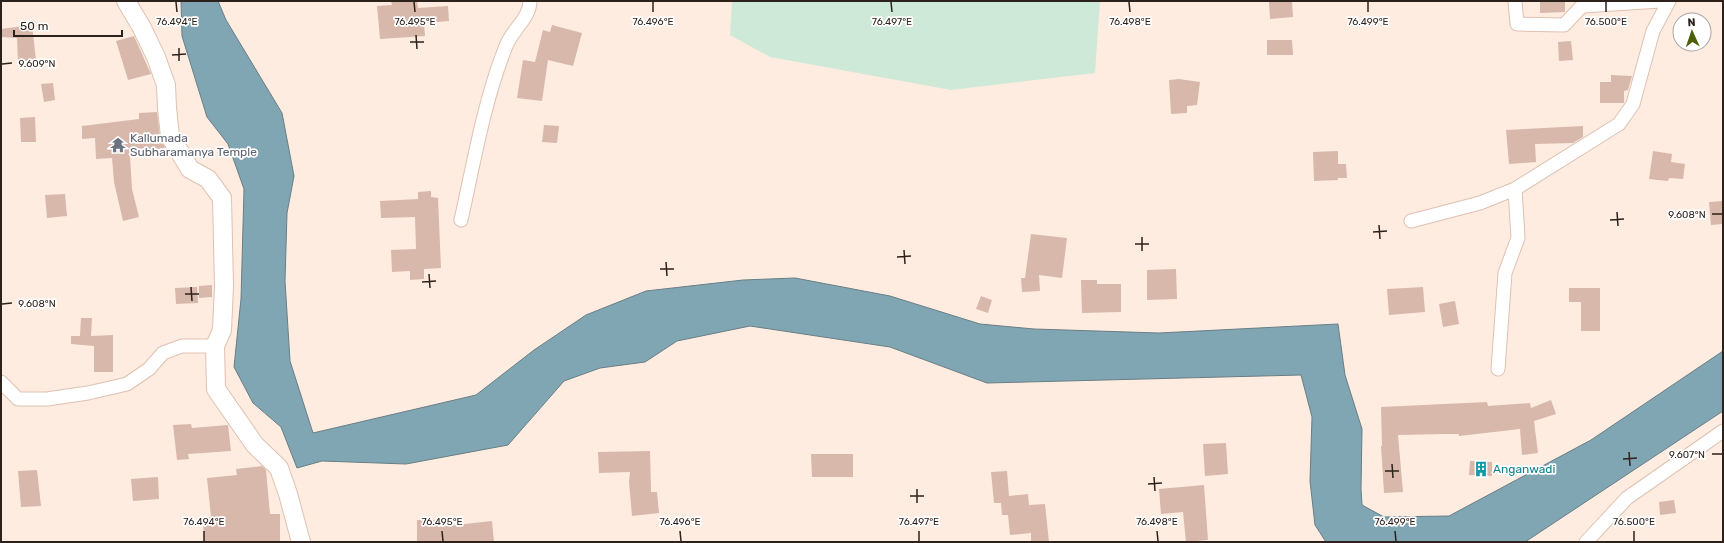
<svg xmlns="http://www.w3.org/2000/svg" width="1724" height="543" viewBox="0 0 1724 543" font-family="Rubik,sans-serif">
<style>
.green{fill:#cee9d8}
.water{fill:#81a6b3;stroke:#687e85}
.building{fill:#d8b8ab}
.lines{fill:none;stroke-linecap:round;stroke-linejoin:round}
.street-casing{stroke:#dec1b0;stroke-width:15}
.secondary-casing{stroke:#dec1b0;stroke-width:20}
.street{stroke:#fff;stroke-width:13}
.secondary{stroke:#fff;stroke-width:18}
.ticks{fill:none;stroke:#2c211b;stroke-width:1.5}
.labels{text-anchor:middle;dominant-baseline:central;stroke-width:3.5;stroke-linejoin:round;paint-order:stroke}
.worship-label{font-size:12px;fill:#5b616d;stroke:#fff;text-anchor:start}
.culture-label{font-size:12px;fill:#0d838f;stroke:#fff;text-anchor:start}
.ticks-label{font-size:10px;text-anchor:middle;fill:#2c211b;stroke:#fff;stroke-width:3.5;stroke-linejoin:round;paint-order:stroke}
</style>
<rect width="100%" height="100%" fill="#feece1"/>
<path class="green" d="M732,1H1100L1095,73L951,90L770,57L730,35Z"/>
<path class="water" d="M181,1H218L226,20L282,113L294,176L287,213L285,281L290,361L313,433L476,395L534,350L586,315L646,291L743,280L795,278L890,296L980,324L1034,329L1159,333L1338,324L1345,375L1362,429L1361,489L1362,505L1384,517L1449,516L1591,440L1723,351V411L1525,542H1326L1315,525L1310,481L1312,417L1301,375L987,383L890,347L750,326L677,341L645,362L600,368L564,381L508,445L406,464L322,461L297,468L281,427L253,403L234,367L241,299L244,189L228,144L207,117L182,36Z"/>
<path class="building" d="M391,1H417L418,8L448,6L449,21L424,23L425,36L380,39L377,6L392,5Z
M1269,1H1292L1293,17L1270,19Z
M1540,1H1565V12L1540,13Z
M32,25L36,60L18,62L17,38L1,37V29Z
M552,25L582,33L573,66L548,60L542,101L517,98L523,60L535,62L543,30L550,32Z
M134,36L151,74L128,80L116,41Z
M1267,40H1292L1293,55H1267Z
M1571,41L1573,60L1559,61L1558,42Z
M1611,75L1632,76L1628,90L1624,91V103H1600V82H1611Z
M1179,79L1200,82L1197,105L1187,106V113L1171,114L1169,80Z
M53,83L55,100L44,102L41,84Z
M157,112L160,137L165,148L141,151V156L130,157L132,189L139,217L123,221L114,182L112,158L96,159L95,138L82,139V126L139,119V113Z
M35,117L36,142H21L20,118Z
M544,125L559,126L557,143L542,142Z
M1583,126V137L1573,143L1535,144L1536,162L1509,164L1506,130Z
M1338,151V164H1346L1347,178H1338V180L1314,181L1313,152Z
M1653,151L1672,154L1671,162L1685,164L1683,179L1669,178L1668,181L1649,179Z
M431,191V197L438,198L441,268L424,269V279L410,280V271L392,272L391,250L416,249L415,217L381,218L380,201L418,199V192Z
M65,194L67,216L47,218L45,195Z
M1723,201V224L1711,225L1709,202Z
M1031,234L1067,238L1062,278L1039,275L1040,291L1022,292L1021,278H1025Z
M1176,269L1177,299L1147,300V270Z
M1081,280H1097V284H1121V312L1082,313Z
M212,285V297L199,298V286Z
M197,287L198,303L176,304L175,288Z
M1423,287L1425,312L1389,315L1387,289Z
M1569,288H1600V331H1581V302H1569Z
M981,296L992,300L988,313L976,309Z
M1455,301L1459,324L1443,327L1439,304Z
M81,318H92L91,336L113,335V372H94V346L71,344V336H80Z
M1551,400L1556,414L1534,421L1538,453L1522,455L1520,429L1459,436V434H1446L1398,435L1403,492L1384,493L1381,446H1382L1381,407L1487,402L1488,406L1530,403L1531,408Z
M191,424L192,428L228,425L231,451L188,454L189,459L177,460L173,425Z
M1226,443L1228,474L1205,476L1203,444Z
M650,451L651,492H657L659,513L632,516L629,482L630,472L599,473L598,452Z
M811,454H853V477H812Z
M1470,461L1492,462V476L1469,475Z
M262,466L266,470L270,514H280V542H204L203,518L211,517L207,478L237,475L236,469Z
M37,470L41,506L21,507L18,471Z
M1007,471L1009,496L1028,494L1029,505L1045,504L1049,542H1031V533L1010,535L1008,515H1002L1001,503H994L991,472Z
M158,477L159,499L133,501L131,479Z
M1204,485L1208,540L1186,542L1183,512L1161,514L1159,489Z
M1674,500L1676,513L1660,515L1659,502Z
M417,520H438V527L492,521L494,542H417Z"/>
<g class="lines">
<defs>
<path id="street" d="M1515,1L1517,24L1564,25L1582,6L1660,1
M461,220C474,162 484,101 506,46C512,30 530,18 530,1
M1411,221L1480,203L1515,189L1619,124L1633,104L1653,31L1669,1
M1498,369L1505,273L1518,238L1515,189
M1,382L18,399H47L88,393L127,384L149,369L163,353L182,346H215
M1586,542L1627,498L1723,431"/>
<path id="secondary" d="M126,1L142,28L156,57L166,85L167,108L170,136L190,169L208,179L222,198L224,286L222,330L215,346L216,389L255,445L279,468L288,494L301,542"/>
</defs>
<use href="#street" class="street-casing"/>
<use href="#secondary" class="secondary-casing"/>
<use href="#street" class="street"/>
<use href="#secondary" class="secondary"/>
</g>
<path class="ticks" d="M176,2L177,12M414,2L415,12M653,2V12M891,2L892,12M1129,2L1130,12M1368,2V12M1606,2V12M416,35L417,49M410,42H424M179,48V61M172,55L186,54M2,64L12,63M1617,212L1618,226M1712,214H1722M1610,220L1624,219M1379,225L1380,239M1373,232L1387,231M1142,237V251M1135,244H1149M904,250L905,264M897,257L911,256M666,262L667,276M660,269H674M429,274L430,288M422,282L436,281M191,287L192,301M185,294H199M2,304L12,303M1629,452L1630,466M1712,454H1722M1623,459L1637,458M1392,464L1393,478M1385,471H1399M1154,477L1155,491M1148,484L1162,483M917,489V503M910,496H924M204,531V541M442,531L443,541M680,531L681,541M919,531V541M1157,531L1158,541M1395,531L1396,541M1634,531V541"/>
<defs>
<symbol id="temple-bare" viewBox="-9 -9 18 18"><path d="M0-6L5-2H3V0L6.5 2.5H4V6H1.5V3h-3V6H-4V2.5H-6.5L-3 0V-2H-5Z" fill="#6b7280" stroke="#fff" stroke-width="2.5" paint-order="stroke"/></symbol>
<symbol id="building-bare" viewBox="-9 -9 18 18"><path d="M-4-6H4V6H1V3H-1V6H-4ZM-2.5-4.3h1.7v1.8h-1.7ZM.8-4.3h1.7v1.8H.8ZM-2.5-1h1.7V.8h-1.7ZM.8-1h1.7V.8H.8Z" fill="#0f9aa8" stroke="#fff" stroke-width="2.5" paint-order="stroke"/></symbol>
</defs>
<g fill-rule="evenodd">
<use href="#temple-bare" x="107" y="134" width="22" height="22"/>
<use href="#building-bare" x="1470" y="458" width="22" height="22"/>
</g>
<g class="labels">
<g class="worship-label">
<text x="130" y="138">Kallumada<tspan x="130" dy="14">Subharamanya Temple</tspan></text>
</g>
<g class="culture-label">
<text x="1493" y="469">Anganwadi</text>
</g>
</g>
<g class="ticks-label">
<text x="177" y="25">76.494°E</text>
<text x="415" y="25">76.495°E</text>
<text x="653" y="25">76.496°E</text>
<text x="892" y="25">76.497°E</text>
<text x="1130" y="25">76.498°E</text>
<text x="1368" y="25">76.499°E</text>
<text x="1606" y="25">76.500°E</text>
<text x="37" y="67">9.609°N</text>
<text x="1687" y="218">9.608°N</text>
<text x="37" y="307">9.608°N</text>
<text x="1687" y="458">9.607°N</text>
<text x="204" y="525">76.494°E</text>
<text x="442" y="525">76.495°E</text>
<text x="680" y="525">76.496°E</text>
<text x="919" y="525">76.497°E</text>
<text x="1157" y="525">76.498°E</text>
<text x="1395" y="525">76.499°E</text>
<text x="1634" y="525">76.500°E</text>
</g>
<rect width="1724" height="543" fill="none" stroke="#2c211b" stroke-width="4"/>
<g transform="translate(1692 32) rotate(357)"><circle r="19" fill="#ffffff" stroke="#aba6a4"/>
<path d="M0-3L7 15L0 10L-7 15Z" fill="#4d6007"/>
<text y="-6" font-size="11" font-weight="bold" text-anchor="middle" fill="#2c211b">N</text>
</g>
<path d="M14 30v6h108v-6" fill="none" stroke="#2c211b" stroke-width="2"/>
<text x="20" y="30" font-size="12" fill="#2c211b" stroke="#ffffff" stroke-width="3" paint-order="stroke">50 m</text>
</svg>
